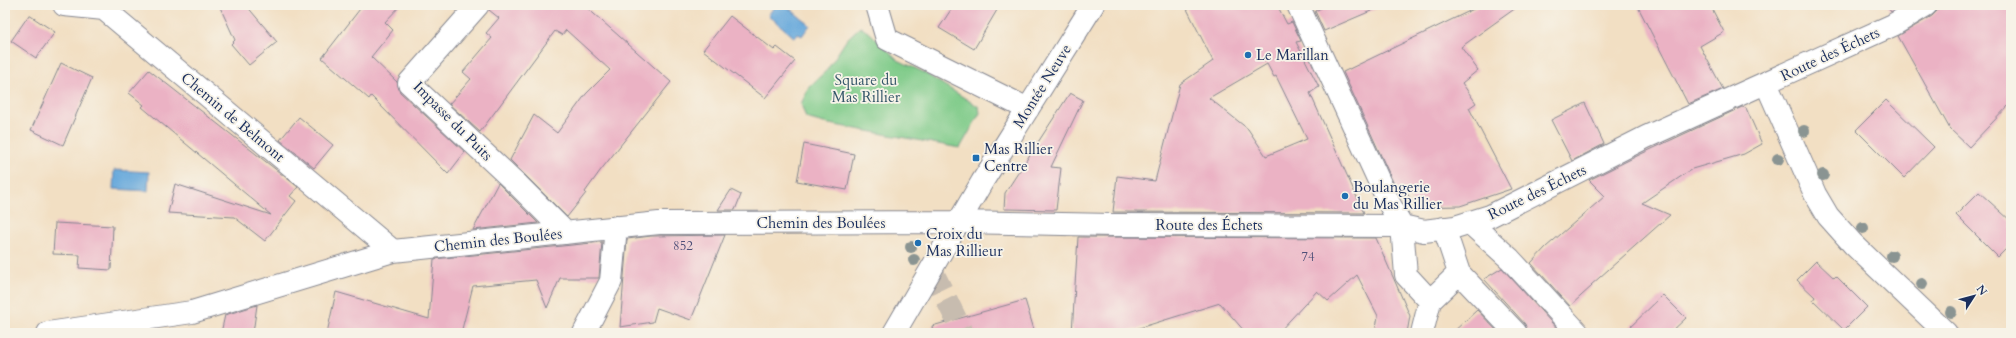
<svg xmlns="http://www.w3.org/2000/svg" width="2016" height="338" viewBox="0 0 2016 338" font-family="Cardo,serif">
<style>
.green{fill:#7fcb89;stroke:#4d7d74}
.water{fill:#68a9db;stroke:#426c9c}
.building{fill:#ebb2c4;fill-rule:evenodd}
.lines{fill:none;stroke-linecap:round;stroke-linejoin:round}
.minor-tunnel{stroke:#c7bcaf;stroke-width:22;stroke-dasharray:22 11;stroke-linecap:butt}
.minor-casing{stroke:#868790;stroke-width:24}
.minor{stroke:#fff;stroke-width:22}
.tree{fill:#8a9492}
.poi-dot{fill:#1f6fb2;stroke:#f7f3e8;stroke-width:1.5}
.labels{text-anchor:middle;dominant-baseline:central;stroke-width:3.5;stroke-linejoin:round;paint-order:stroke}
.number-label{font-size:13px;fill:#4f5078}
.street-label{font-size:15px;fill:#1b2f5e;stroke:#f7f3e8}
.poi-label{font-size:15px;fill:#1b2f5e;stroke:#f7f3e8;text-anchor:start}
.park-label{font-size:15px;fill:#345669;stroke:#f7f3e8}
</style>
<rect width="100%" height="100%" fill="#f7f3e8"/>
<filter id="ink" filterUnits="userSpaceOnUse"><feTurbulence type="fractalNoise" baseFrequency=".025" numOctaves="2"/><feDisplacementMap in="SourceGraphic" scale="8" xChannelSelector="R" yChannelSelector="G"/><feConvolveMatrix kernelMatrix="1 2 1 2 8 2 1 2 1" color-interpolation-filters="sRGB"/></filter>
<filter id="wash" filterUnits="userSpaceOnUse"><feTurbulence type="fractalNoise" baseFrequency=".012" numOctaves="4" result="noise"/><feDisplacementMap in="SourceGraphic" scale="16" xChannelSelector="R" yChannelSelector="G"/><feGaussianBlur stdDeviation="0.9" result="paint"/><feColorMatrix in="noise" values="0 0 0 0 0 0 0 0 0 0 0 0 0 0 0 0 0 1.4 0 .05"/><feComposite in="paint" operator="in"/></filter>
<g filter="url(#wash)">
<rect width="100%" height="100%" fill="#f2dfc3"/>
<path class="green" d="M860,27L871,34L898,60L923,72L979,107L980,113L960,148L824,123L806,118L801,104L809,87L827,70L847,39Z"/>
<path class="water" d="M776,5H785L810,25L802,36L798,34L795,38L768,15Z
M114,170L149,172L148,191L113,189Z"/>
<g id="blocks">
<path class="building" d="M219,5H246L277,42L249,65L231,44L235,40Z
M363,5H401L385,22L393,30L371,57L397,82L400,92L465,152L448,174L371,96L369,99L322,58Z
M490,5H586L585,6L671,82L600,171L585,192L586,193L567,217L510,160L534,115L557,133L586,94L610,70L566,30L562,35L555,31L480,132L449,104L471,79L463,72L492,38L486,33L499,18L489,10Z
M954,5H1000L974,49L939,28Z
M1185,5H1277L1287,24L1292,22L1301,41L1296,42L1319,87L1310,93L1364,213L1113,212L1117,176L1155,181L1180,84L1213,61ZM1267,64L1274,77L1276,76L1307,139L1266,156L1248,129L1209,98Z
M1327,5H1385L1324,31L1315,11Z
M1482,5H1520L1461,47L1478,70L1462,83L1476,103L1469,108L1511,189L1460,206L1415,207L1407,193L1401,196L1398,193L1343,72Z
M1637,5H1710L1724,32L1700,46L1723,89L1688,104Z
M1886,5H1902L1891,12Z
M1938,5H2011V103L1969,147L1950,129L1898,36L1932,16L1937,11Z
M29,15L55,32L36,58L11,41Z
M730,16L774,50L777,47L795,61L765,98L703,50Z
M61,63L92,78L63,145L31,130Z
M149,70L298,187L290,196L296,201L265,241L234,217L168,213L175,184L271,215L142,107L144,105L129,93Z
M1070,93L1083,100L1051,167L1061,168L1056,210L1004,209L1005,193Z
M1886,100L1934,147L1904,178L1856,130Z
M1585,103L1604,144L1572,161L1551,120Z
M1742,107L1746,108L1762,144L1744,154L1692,169L1642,203L1670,215L1591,285L1592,286L1570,306L1531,263L1546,247L1605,196L1589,180L1641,154Z
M299,117L333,145L314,168L280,140Z
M804,144L854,154L847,190L797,181Z
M498,183L538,223L473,230Z
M731,190L741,195L735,210H718Z
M1979,192L2011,221V244L1998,257L1956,215Z
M55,223L113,226L111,270L79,268L80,255L53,254Z
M725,235L691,320L657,308L653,322L620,327L627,239L651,236Z
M1078,237L1376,238L1410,316L1407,333H1375L1378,316L1357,275L1328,301L1317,291L1278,333H1246L1220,303L1123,333H1072Z
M602,242L599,278H560L547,308L536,280L473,286L461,333H327L336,292L429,319L434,259Z
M1816,261L1834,278L1836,276L1867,307L1844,330L1813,300L1815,297L1797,280Z
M1502,268L1561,333H1528L1525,324L1484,279Z
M1663,295L1686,318L1670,333H1624Z
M1025,300L1035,333H933L932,326Z
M257,305L253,333H221L225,315Z
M1477,310L1499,333H1452Z"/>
</g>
</g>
<g filter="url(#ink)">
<use href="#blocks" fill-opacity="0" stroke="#868790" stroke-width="1"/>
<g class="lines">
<path class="minor-tunnel" d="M932,270L963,333"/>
<defs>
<path id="minor" d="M64,5L104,9L393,251
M478,5L409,83L519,186L566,233
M877,5L887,39L1028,109
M1298,5L1390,205L1402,226L1406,275L1430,301
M1766,83L1815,194L1828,216L1853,244L1946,333
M1470,223L1510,259L1578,333
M1444,228L1459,273L1516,333
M1430,301L1459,273
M48,333L192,312L393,251L659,223L959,222L1113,225L1402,226L1424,231L1455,227L1490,216L1646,137L1893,25L1926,5
M584,333L611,281L616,227
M894,333L982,182L1093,5
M1422,333L1430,301"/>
</defs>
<use href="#minor" class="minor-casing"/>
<use href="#minor" class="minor"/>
</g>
<g class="tree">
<circle cx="1804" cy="131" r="6"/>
<circle cx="1778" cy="159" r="6"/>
<circle cx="1823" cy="175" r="6"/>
<circle cx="1863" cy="228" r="6"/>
<circle cx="911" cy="247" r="6"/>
<circle cx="1892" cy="256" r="6"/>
<circle cx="914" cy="260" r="6"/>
<circle cx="1922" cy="284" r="6"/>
<circle cx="1951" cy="312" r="6"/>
</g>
</g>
<g class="poi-dot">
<circle cx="1248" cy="55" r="4"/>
<rect x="972" y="154" width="8" height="8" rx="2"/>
<circle cx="1345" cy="196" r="4"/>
<circle cx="918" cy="243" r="4"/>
</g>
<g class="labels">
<g class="number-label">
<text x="683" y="246">852</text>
<text x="1308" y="257">74</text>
</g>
<g class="street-label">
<text transform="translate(1830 54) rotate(-25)">Route des Échets</text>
<text transform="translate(1042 86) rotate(-58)">Montée Neuve</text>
<text transform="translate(233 117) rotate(40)">Chemin de Belmont</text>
<text transform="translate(453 121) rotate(45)">Impasse du Puits</text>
<text transform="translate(1537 192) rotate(-26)">Route des Échets</text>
<text x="821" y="223">Chemin des Boulées</text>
<text x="1209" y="225">Route des Échets</text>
<text transform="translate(498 240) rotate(-6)">Chemin des Boulées</text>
</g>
<g class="poi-label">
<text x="1256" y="55">Le Marillan</text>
<text x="984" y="149">Mas Rillier<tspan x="984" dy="17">Centre</tspan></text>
<text x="1353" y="187">Boulangerie<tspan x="1353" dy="17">du Mas Rillier</tspan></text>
<text x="926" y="234">Croix du<tspan x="926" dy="17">Mas Rillieur</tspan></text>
</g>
<g class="park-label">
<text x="866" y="80">Square du<tspan x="866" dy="17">Mas Rillier</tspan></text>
</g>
</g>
<rect width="2016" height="338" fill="none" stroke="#f7f3e8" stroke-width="20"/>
<g transform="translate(1974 296) rotate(54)" stroke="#f7f3e8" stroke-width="3" paint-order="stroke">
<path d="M0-3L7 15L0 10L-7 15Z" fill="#1b2f5e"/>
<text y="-6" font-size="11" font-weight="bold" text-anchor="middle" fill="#1b2f5e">N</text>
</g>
</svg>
